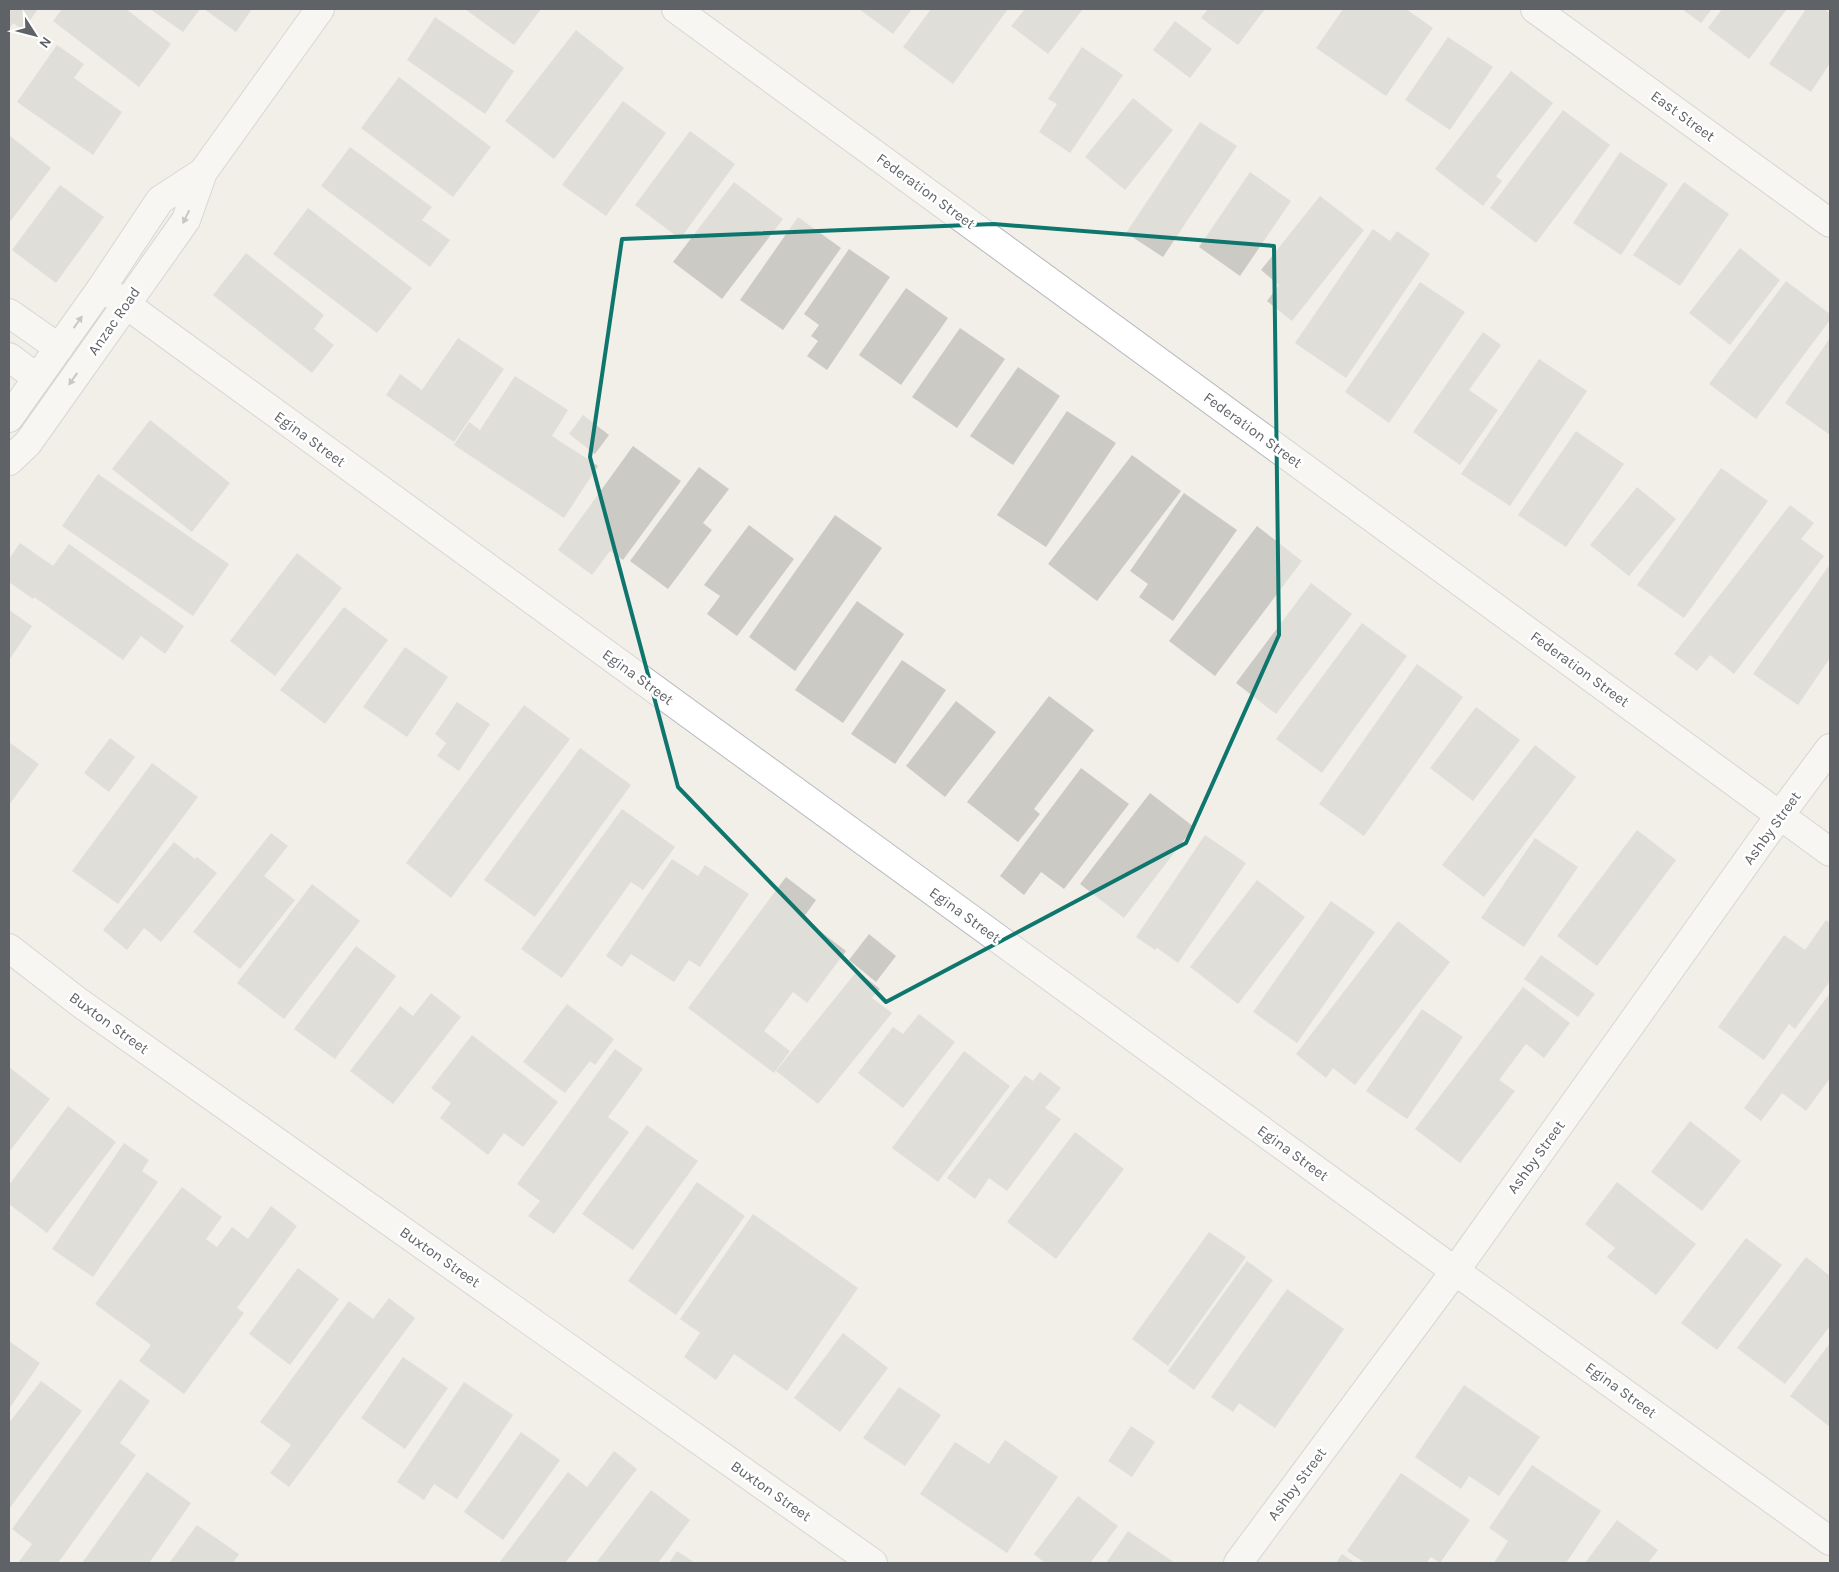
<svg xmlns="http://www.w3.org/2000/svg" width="1839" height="1572" viewBox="0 0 1839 1572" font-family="Karla,sans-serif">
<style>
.building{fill:#cccac5}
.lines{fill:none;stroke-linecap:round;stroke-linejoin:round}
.street-casing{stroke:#b5b8bc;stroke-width:30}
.secondary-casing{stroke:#b6babf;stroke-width:30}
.street{stroke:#fff;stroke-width:28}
.secondary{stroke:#fff;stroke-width:28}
.oneway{fill:#979a9d}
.marked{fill:none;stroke:#0f766e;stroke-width:4;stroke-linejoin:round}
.labels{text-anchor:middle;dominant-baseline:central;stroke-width:5;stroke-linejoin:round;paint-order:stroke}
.street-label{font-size:15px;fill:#5f6368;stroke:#fff}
</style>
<rect width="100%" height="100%" fill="#f1efe8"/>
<path class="building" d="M9,9H38L23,30L13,23L9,29Z
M62,9H126L171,44L139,87L53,21Z
M150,9H200L183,32Z
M204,9H252L236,32Z
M465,9H541L514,45Z
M859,9H912L893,34Z
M931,9H1008L953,84L903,47Z
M1025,9H1083L1048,54L1011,26Z
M1208,9H1265L1238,45L1201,18Z
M1343,9H1406L1433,28L1386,96L1316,48Z
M1682,9H1712L1701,23Z
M1722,9H1787L1749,59L1708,28Z
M1806,9H1824L1830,13V63L1811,92L1769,64Z
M435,17L514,71L485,114L407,60Z
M1175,21L1212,49L1190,78L1153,50Z
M576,30L624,68L554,159L505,121Z
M1448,37L1493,67L1450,130L1405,100Z
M57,45L84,64L74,78L122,112L93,155L17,102Z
M1082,47L1123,75L1070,153L1039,132L1057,104L1048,99Z
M1511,71L1553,103L1496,176L1502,181L1483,206L1435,169Z
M399,77L491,147L453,197L361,128Z
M1133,98L1173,130L1125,190L1085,157Z
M623,101L666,133L606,216L562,185Z
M1563,110L1610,145L1536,243L1490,208Z
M1200,122L1237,146L1163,257L1126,233Z
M690,131L735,164L680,239L635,205Z
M10,136L51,168L9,223V137Z
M350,147L432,207L422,220L450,240L430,267L321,186Z
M1620,152L1668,184L1621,255L1573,223Z
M1250,172L1291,201L1240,276L1199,247Z
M734,182L783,219L722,299L673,262Z
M1684,182L1729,214L1680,286L1633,255Z
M60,185L104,217L56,283L12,250Z
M1320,196L1364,230L1292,321L1267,301L1279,285L1261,270Z
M308,208L412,288L377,333L273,254Z
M798,217L841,248L783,330L740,300Z
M1373,229L1390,241L1397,231L1430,254L1346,378L1295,343Z
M1740,248L1780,280L1730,345L1689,313Z
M849,249L890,277L827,370L807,356L818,341L811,336L819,325L804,314Z
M246,253L324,315L314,329L334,345L312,373L213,295Z
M1786,281L1830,314V320L1756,419L1709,384Z
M1420,282L1465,312L1389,423L1345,392Z
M906,288L948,318L901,385L859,355Z
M960,328L1005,359L957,428L912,397Z
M1483,332L1501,345L1469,390L1498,410L1460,465L1413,432Z
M458,338L504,369L454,442L386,395L400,374L422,390Z
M1830,338V435L1785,403Z
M1539,359L1587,391L1510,506L1461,474Z
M1018,367L1060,396L1013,465L970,436Z
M515,376L568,410L552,436L598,466L564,518L454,445L469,422L480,430Z
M1067,411L1116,443L1046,547L997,515Z
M583,415L609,435L595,454L569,434Z
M150,420L230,483L192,532L112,469Z
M1576,431L1624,464L1566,547L1518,515Z
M633,446L681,481L623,560L610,551L592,575L558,550Z
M1132,455L1181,491L1097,601L1048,564Z
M699,467L729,489L703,523L712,530L668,589L630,561Z
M1721,468L1768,501L1684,618L1637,585Z
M98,474L229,564L193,616L62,526Z
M1637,487L1676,519L1629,576L1590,545Z
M1184,493L1237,530L1173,621L1139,597L1148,584L1130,571Z
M1790,505L1814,523L1801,539L1824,556L1734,674L1710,655L1697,671L1674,654Z
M835,515L882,548L795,671L749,637Z
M749,525L794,559L737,636L707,614L720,596L704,585Z
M1257,526L1302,561L1215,676L1169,641Z
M20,543L53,566L69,544L184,626L165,654L141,636L123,660L34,597L33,599L9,582V559Z
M297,553L342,588L275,676L230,641Z
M1830,564V658L1798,705L1753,674Z
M1311,583L1352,614L1276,714L1236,683Z
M857,601L904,634L843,723L795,690Z
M344,607L388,640L325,724L280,690Z
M9,610L32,626L9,660Z
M1362,623L1407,656L1322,773L1276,739Z
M405,647L448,677L407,737L363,707Z
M902,660L946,690L895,764L851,734Z
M1417,664L1463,697L1364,836L1319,804Z
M1049,696L1094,730L1034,809L1040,814L1018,842L967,802Z
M956,701L996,732L945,797L906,766Z
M457,702L490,724L459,771L437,756L446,743L435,734Z
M524,705L570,739L451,898L406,863Z
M1476,707L1520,740L1473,801L1430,768Z
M110,738L135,757L109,792L84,773Z
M9,742L39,764L9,805Z
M1535,745L1576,777L1484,897L1442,865Z
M580,748L631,785L535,917L484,880Z
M152,763L198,797L118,904L72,871Z
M1081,768L1129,804L1064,889L1041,872L1024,895L1000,876Z
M1150,793L1194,827L1124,918L1080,884Z
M622,809L675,847L643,890L631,882L562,978L521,949Z
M1637,830L1676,860L1597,966L1557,936Z
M271,833L288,846L264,876L295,900L240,969L193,932Z
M1205,835L1246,863L1178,963L1157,948L1155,950L1136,937Z
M1535,838L1578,867L1524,947L1481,918Z
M174,842L195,859L197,857L217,873L161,942L144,928L127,950L103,930Z
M672,859L698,876L705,865L749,894L700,967L689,960L674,982L631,954L622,967L606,956Z
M786,877L816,900L803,918L846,951L807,1003L793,992L764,1031L790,1051L774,1073L688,1008Z
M1257,880L1305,917L1238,1004L1190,967Z
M312,884L360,921L284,1019L237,983Z
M1331,901L1375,932L1297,1043L1253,1012Z
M1826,920L1830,923V981L1795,1029L1789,1024L1764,1060L1718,1027L1784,935L1805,950Z
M1398,921L1450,962L1355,1085L1333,1068L1326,1078L1296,1054Z
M869,934L896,956L876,982L849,960Z
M356,946L396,976L335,1059L294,1029Z
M1541,955L1595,994L1578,1017L1524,979Z
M857,971L880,989L872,998L892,1013L818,1104L776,1071Z
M1523,987L1570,1023L1544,1058L1526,1044L1499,1080L1515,1091L1460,1163L1415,1129Z
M431,993L461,1017L393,1104L350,1071L400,1006L413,1016Z
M1830,993V1078L1806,1111L1782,1093L1761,1121L1744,1108Z
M567,1004L614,1039L595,1065L590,1061L565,1093L523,1062Z
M1422,1009L1463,1037L1407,1119L1366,1091Z
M919,1014L955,1042L903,1108L858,1073L893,1027L903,1034Z
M472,1035L558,1102L523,1147L504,1133L488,1155L440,1118L451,1103L431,1088Z
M615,1049L643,1069L608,1117L629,1132L554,1234L528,1216L540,1201L517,1184Z
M964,1051L1010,1086L938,1182L892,1148Z
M9,1067L50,1099L9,1152Z
M1040,1072L1061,1088L1045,1108L1061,1119L1007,1191L989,1178L975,1199L947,1178L1025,1075L1033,1081Z
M68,1106L116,1142L47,1233L9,1204V1185Z
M1690,1121L1741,1161L1702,1211L1651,1172Z
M647,1125L698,1161L633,1250L582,1214Z
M1075,1132L1124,1169L1056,1259L1007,1222Z
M124,1143L149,1160L142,1171L158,1182L93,1277L52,1249Z
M697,1182L745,1216L676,1315L628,1281Z
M1617,1182L1696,1244L1656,1295L1607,1257L1615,1248L1585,1224Z
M182,1187L222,1217L206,1239L217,1247L232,1227L248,1239L271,1206L297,1226L237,1308L244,1313L184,1394L139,1361L151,1345L95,1304Z
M753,1214L858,1288L787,1391L734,1354L716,1380L684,1357L700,1333L680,1319Z
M1209,1232L1246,1257L1168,1366L1132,1339Z
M1746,1238L1782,1265L1717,1350L1681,1323Z
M1806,1257L1830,1276V1326L1785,1384L1737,1348Z
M1247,1261L1273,1280L1194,1390L1168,1371Z
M298,1268L339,1299L290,1365L249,1334Z
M1287,1289L1344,1329L1275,1428L1239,1403L1233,1412L1211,1397Z
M389,1298L415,1318L289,1487L270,1473L291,1445L260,1422L349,1301L373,1319Z
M843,1333L888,1368L840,1432L794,1398Z
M9,1341L40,1363L9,1409Z
M1830,1343V1427L1790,1396Z
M403,1357L448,1388L405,1449L361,1418Z
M120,1379L150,1401L120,1443L136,1455L58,1563H18L32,1544L12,1529Z
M41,1381L82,1411L9,1509V1423Z
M464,1382L513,1415L457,1499L434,1484L424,1500L397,1482Z
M1464,1385L1540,1437L1499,1496L1469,1476L1461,1489L1415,1457Z
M899,1387L941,1415L905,1466L863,1438Z
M1131,1426L1155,1442L1132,1477L1108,1461Z
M521,1432L560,1460L503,1540L464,1512Z
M1005,1440L1058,1477L1007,1553L920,1494L955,1442L989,1464Z
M614,1451L637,1469L565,1563H499L568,1472L587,1487Z
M1532,1465L1601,1511L1566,1563H1494L1508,1541L1489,1528Z
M147,1472L191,1503L149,1563H82Z
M1401,1473L1470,1520L1440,1563L1431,1557L1426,1563H1365L1347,1551Z
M651,1490L690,1520L658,1563H596Z
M1078,1496L1118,1526L1090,1563H1045L1034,1554Z
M1617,1520L1658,1550L1648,1563H1585Z
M197,1525L239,1554L233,1563H172L170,1562Z
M1128,1531L1175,1563H1106Z
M677,1551L695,1563H669Z
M1342,1554L1355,1563H1336Z"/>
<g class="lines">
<defs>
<path id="street" d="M676,9L1830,852
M1535,9L1830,223
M9,313L59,348
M9,357L37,378
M9,948L80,1003L873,1563
M1238,1563L1455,1271L1780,815L1830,748"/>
<path id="secondary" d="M102,287L1455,1271L1830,1541
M9,418L102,287L160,200L203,172
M9,461L28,443L186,220L203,172L320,9"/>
</defs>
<use href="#street" class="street-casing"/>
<use href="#secondary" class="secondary-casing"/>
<use href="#street" class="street"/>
<use href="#secondary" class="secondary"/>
</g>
<defs><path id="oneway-solid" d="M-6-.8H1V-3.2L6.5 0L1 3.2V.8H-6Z" transform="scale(1.25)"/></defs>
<g class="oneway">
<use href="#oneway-solid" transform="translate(186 217) rotate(116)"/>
<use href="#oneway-solid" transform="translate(78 322) rotate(-55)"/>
<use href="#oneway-solid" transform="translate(73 379) rotate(125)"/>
</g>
<path d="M0 0H1839V1572H0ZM994,224L1274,246L1279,635L1186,843L886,1002L678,787L590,457L622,239Z" fill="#f1efe8" fill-opacity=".55" fill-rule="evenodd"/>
<path class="marked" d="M994,224L1274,246L1279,635L1186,843L886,1002L678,787L590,457L622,239Z"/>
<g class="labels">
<g class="street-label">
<text transform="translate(1683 116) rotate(36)">East Street</text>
<text transform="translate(926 191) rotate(36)">Federation Street</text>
<text transform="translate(114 321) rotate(-55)">Anzac Road</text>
<text transform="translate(1253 430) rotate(36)">Federation Street</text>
<text transform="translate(310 439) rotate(36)">Egina Street</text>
<text transform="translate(1580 669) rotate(36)">Federation Street</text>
<text transform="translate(638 677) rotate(36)">Egina Street</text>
<text transform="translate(1772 828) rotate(-54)">Ashby Street</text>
<text transform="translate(965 915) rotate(36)">Egina Street</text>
<text transform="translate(109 1023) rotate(36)">Buxton Street</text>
<text transform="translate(1293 1153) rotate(36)">Egina Street</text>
<text transform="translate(1536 1157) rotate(-54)">Ashby Street</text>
<text transform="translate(440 1257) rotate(35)">Buxton Street</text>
<text transform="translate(1621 1390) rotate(36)">Egina Street</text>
<text transform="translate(1297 1484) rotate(-53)">Ashby Street</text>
<text transform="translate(771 1491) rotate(35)">Buxton Street</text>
</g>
</g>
<rect width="1839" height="1572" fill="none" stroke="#5f6368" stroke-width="20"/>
<g transform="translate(35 35) rotate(126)" stroke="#ffffff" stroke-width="4" paint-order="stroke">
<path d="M0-4L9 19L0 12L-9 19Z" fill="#5f6368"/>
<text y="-8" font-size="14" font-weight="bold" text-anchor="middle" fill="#5f6368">N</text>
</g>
</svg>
